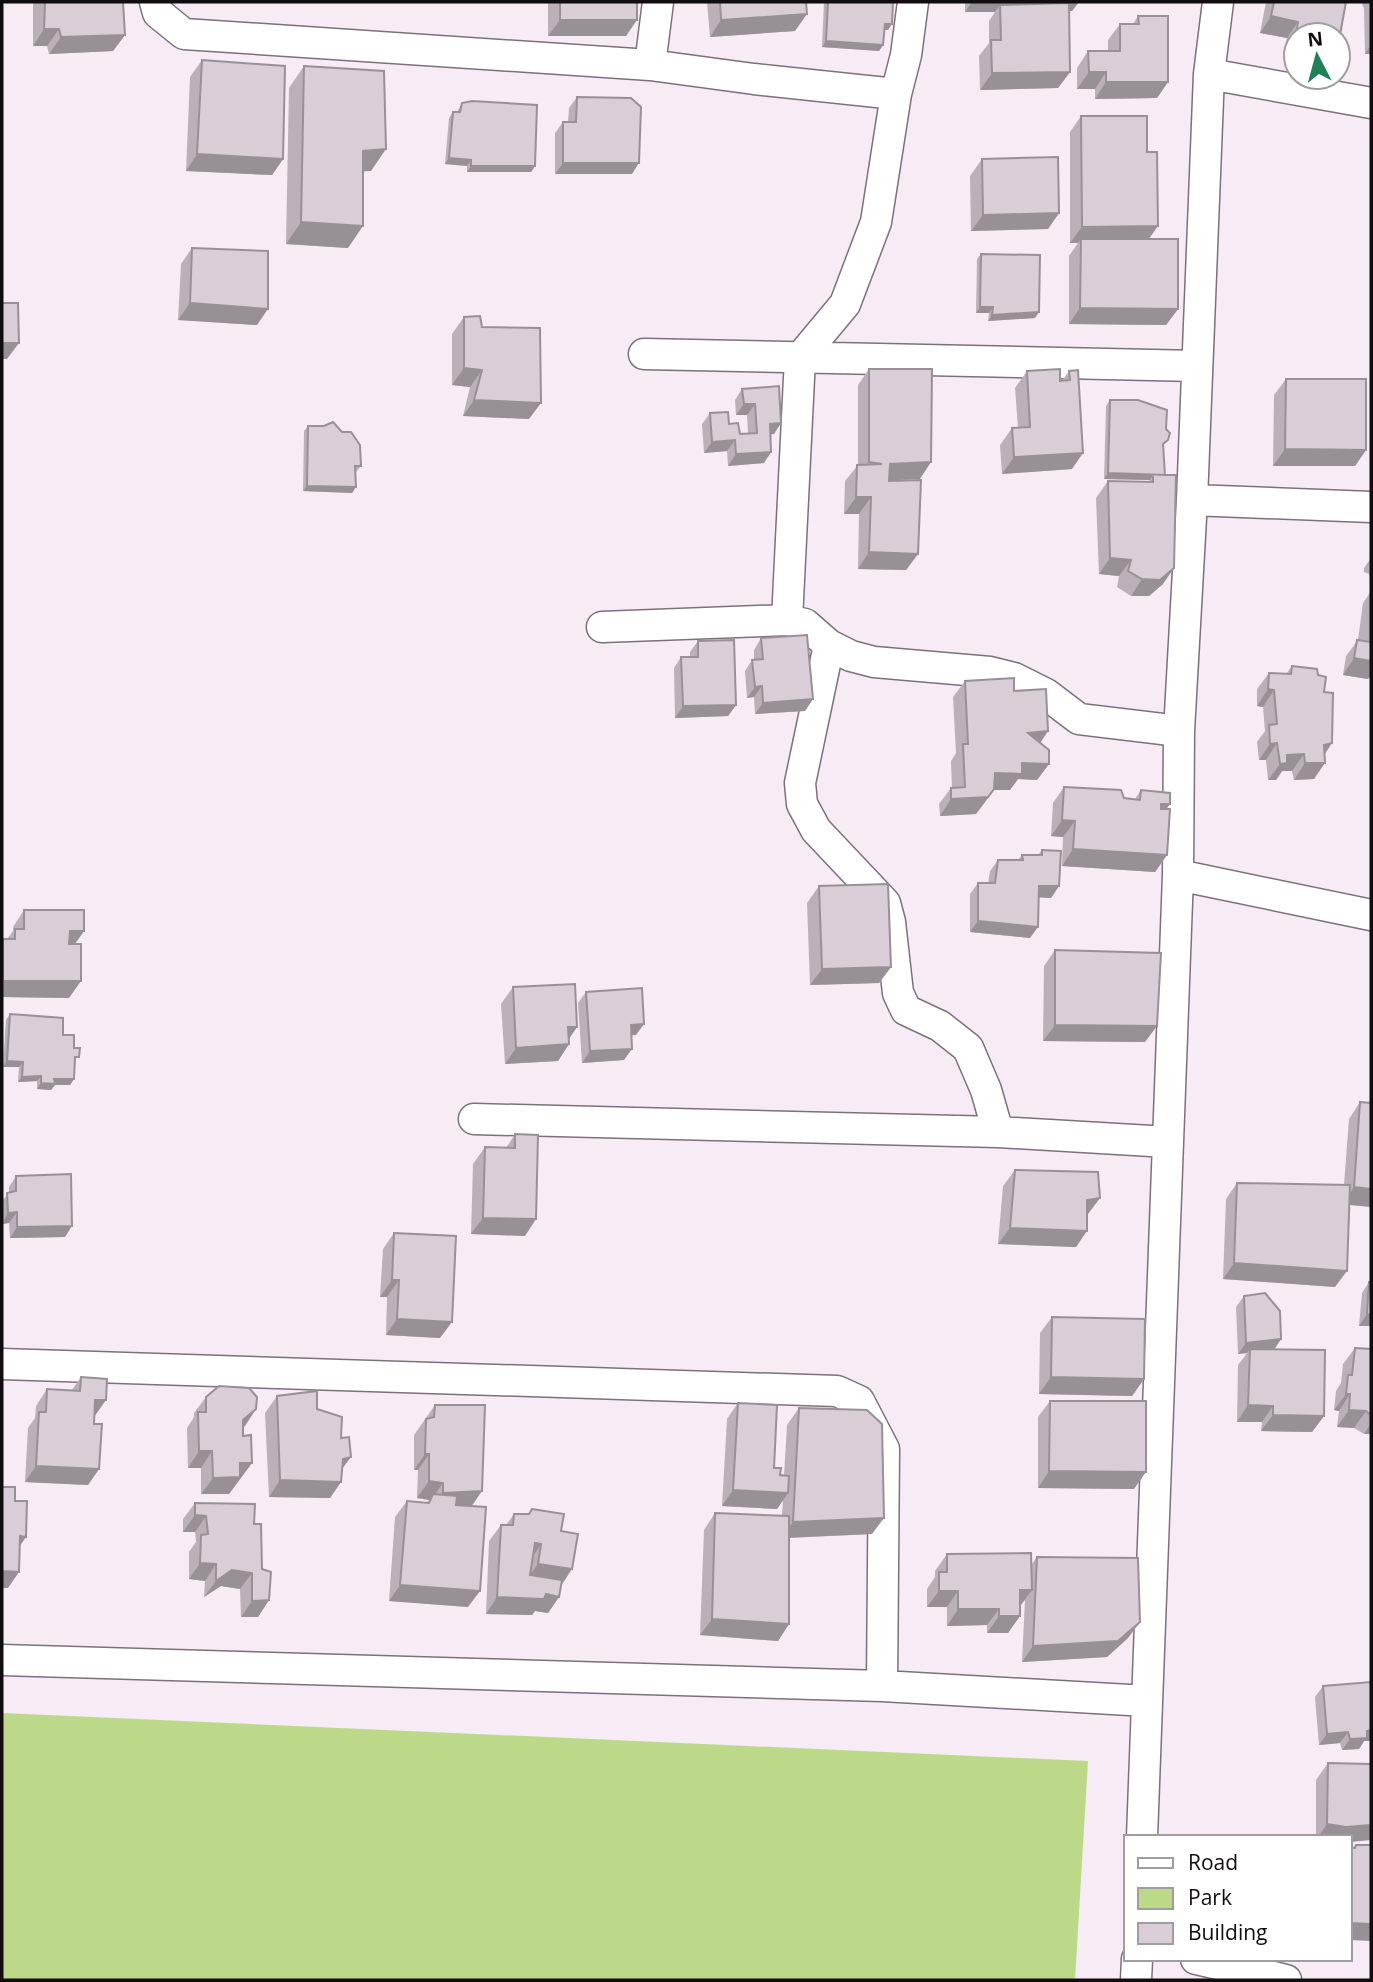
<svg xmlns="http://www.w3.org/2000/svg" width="1373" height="1982" viewBox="0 0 1373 1982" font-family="'Open Sans',sans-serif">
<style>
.green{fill:#bcd98a}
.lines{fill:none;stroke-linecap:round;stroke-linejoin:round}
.minor-casing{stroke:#7c717b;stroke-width:33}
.minor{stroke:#fff;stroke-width:30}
.wall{fill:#bbb0ba}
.shaded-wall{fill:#989097}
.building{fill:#d9cdd8;stroke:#989097;stroke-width:2}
</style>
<rect width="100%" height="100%" fill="#f7ebf6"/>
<path class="green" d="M2,1713L1088,1761L1075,1980H2Z"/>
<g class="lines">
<defs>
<path id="minor" d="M155,2L158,13L184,34L650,65L754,79L896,94L906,55L913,2
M650,65L658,2
M1209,74L1371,103
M644,354L1197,366
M1192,500L1371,507
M787,620L800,358L845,304L876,222L896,94
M602,627L787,620L805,624L829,645L851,656L874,662L990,672L1014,678L1046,694L1079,719L1179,731
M829,645L800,783L802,804L816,830L885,903L890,922L898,993L906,1010L940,1026L968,1048L986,1090L998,1132
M1178,875L1371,915
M474,1119L998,1132L1168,1142
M2,1364L837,1391L859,1401L884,1449L882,1686
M2,1660L882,1686L1147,1701
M1142,1837L1178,875L1179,731L1192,500L1209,74L1218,2
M1196,1959L1286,1980
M1136,1980L1137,1959"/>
</defs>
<use href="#minor" class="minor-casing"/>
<use href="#minor" class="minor"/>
</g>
<path class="wall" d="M33,2H123L125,35L113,51L49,54L47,46H33Z
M548,2H637L626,36H548Z
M707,2H806L795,31L710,37Z
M824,2H893L888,30H885L883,45L879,51L822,47Z
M965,2H1079L1072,11H1069L1070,72L1058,88L980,90L979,56L989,43V21L995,12H965Z
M1266,2H1346L1284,51L1287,38L1260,33Z
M1361,2H1371V54H1365L1364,8Z
M1138,16L1168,82L1157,98L1095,99V89H1077V68L1088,51H1108V40L1120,24H1133Z
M202,60L283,159L272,175L186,171L190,77Z
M304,66L371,171H363L348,248L286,244L289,88Z
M577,97L632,174H555V133L563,122H568L569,108Z
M462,103L535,166L531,172H467V166L445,164L449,118L453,112H457Z
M1081,116L1149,239L1178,309L1166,325L1069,324V256L1078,243H1070V132Z
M982,159L1059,213L1048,229L971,231L970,176Z
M192,248L257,325L178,320L181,264Z
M981,254L1035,318L988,321L989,313H976L977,259Z
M464,317L482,327L529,419L463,416L470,387L452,385V334Z
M869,369L920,479L889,480L918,554L906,570L858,569L859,514H844L845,481L858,465V385Z
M1027,371L1060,381H1062L1069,371L1072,469L1002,474L1000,445L1012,428H1018L1015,388Z
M1286,379L1366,450L1355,466H1273L1274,395Z
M779,386L774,434H770L771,452L764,463L728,466L727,451L704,453L702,424L710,413L729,424L740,434L748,433L747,415H736L735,400L742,389Z
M1110,400L1164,446L1163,584L1149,596H1131L1117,587L1119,576L1099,574L1096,498L1108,481L1148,482L1150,480L1104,479L1106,406Z
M308,426L361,466L357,471L356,472V487L352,493L303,491L304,431Z
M1371,558V581L1369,574L1364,572V568Z
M1371,591V675L1368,679L1343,675L1346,656L1358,640L1363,603Z
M761,638L813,699L805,711L755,714L754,697L747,698L745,671L752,660H754V650Z
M698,641L736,705L728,716L675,718L674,668L681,657H690V652Z
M1292,666L1318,675L1324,692L1325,754L1314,779L1294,780L1292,771H1282L1276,780H1268L1266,760H1259L1257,742L1265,731L1263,707L1257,706V689L1269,673H1287Z
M965,681L1014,691L1041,743L1049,764L1037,780L1018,779L1010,790H994L976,814L940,816L939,804L951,788H952L951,761L956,753L953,697Z
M1064,787L1124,798L1135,799L1141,790L1167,809V855L1155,872L1062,866L1063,837L1051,836L1053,803Z
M1042,850L1059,886L1051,898L1039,897L1030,938L970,932V894L978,883H988L990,871L998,860H1018L1022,855H1038Z
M819,886L891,967L879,983L810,985L807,903Z
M24,910L84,931L75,944L69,998L2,997V941L3,939H7L13,931V927Z
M1055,950L1145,1042L1043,1041L1044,966Z
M513,987L577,1027L569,1039V1044L558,1061L505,1064L501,1004Z
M586,992L636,1035H631L624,1060L582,1063L578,1003Z
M10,1014L63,1035L74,1048V1079L70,1085H55L51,1090L37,1089V1081L18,1082L19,1067H3L6,1020Z
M1360,1102L1371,1207L1349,1205L1335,1287L1223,1279L1226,1199L1237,1183L1344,1185L1349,1119Z
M515,1134L525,1236L471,1234L473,1164L485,1147L506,1148Z
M1015,1170L1100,1198L1087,1214L1076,1247L998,1244L1003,1186Z
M16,1176L65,1237L10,1238L9,1223L2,1224V1201L9,1193V1187Z
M394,1233L440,1338L386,1335L387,1297H380L383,1249Z
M1369,1282H1371V1326H1359L1362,1293Z
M1244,1296L1281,1339L1274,1349L1324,1416L1312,1432L1261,1431L1262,1422H1237L1238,1365L1247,1353L1238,1354L1236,1307Z
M1052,1317L1144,1379L1132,1396L1039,1394L1040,1333Z
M1355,1348L1371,1349V1434H1364L1354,1428L1337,1427L1339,1411L1334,1410L1336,1391L1341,1383L1343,1364Z
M81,1377L94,1417V1424L99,1469L88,1485L25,1482L28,1428L35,1418L36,1406L47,1389L72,1390Z
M277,1396L317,1409L341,1438V1482L330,1498L269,1497L265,1413Z
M206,1397L245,1426L243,1427V1436L252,1463L229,1494H201V1468H188L187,1428L194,1417V1413Z
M1050,1401L1134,1489L1038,1488V1417Z
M738,1403L774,1468L780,1475L784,1476L787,1425L799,1408L872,1534L789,1538V1624L778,1641L700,1635L704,1530L715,1513L782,1516L783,1500L777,1509L722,1506L727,1419Z
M435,1405L472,1506L468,1607L389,1601L395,1517L407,1501L427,1503L429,1500L417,1498L418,1470H414V1435Z
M195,1503L254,1524L262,1569L269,1600L258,1617H241L240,1589L221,1586L204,1597L205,1581L189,1579V1552L196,1542L195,1532H183V1519Z
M514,1514L561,1531V1585L559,1597L548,1613L535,1611L532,1615L486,1614L489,1541L501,1525H506Z
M947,1554L1031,1565L1037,1557L1128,1638L1107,1657L1022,1662L1025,1600L1020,1606V1616L1008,1633H987V1625L947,1626V1607H927V1589L935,1577V1571Z
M1371,1682V1741H1364L1359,1749L1342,1750L1340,1743L1319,1745L1315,1697L1323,1686Z
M1328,1763L1350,1837H1316V1780Z"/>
<path class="shaded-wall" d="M972,2H1079L1072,11L1000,12V5L995,12H965Z
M807,14L795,31L710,37L721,20Z
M1271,16L1298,22L1287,38L1260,33Z
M560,20H637L626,36H548Z
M885,24H892L888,30H882Z
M44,29H59L47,46H33Z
M1296,34L1302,35H1296V52L1284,51Z
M125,35L113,51L49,54L61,37Z
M826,41L883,45L879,51L822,47Z
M1371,45V54H1365Z
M1070,72L1058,88L980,90L992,73Z
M1089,72H1106L1095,89H1077Z
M1106,82H1168L1157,98L1095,99Z
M386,149L371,171L348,172L363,151Z
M197,154L283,159L272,175L186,171Z
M449,158L471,160L467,166L445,164Z
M563,163H639L632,174H555Z
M471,166H535L531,172H467Z
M1059,213L1048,229L971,231L983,215Z
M301,222L363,226L348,248L286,244Z
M1158,226L1146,243L1081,239L1078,243H1070L1082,227Z
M190,303L268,309L257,325L178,320Z
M980,307H993L989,313H976Z
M1080,308L1178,309L1166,325L1069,324Z
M1039,312L1035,318L988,321L992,315Z
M2,343H19L7,359H2Z
M464,368L482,370L470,387L452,385Z
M474,400L541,403L529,419L463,416Z
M744,404H755L747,415H736Z
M781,423L774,434L762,435L770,424Z
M735,440L727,451L704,453L712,442Z
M1285,449L1366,450L1355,466H1273Z
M771,452L764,463L728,466L736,454Z
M1083,453L1072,469L1002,474L1014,457Z
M931,462L920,479L878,481L890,464Z
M1108,473L1153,475L1150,480L1104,479Z
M307,486L356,487L352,493L303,491Z
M856,497H871L859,514H844Z
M869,552L918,554L906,570L858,569Z
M1110,558L1131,560L1119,576L1099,574Z
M1174,568L1163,584L1149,596H1131L1142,579Z
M1354,658L1371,661V675L1368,679L1343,675Z
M762,686L754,697L747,698L755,687Z
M1268,689L1274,690L1263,707L1257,706Z
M813,699L805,711L755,714L763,703Z
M736,705L728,716L675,718L683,706Z
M1048,731L1037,748L1028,733Z
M1277,743L1266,760H1259L1270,744Z
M1332,743L1321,760L1324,745Z
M1304,754L1292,771H1282L1276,780H1268L1287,755Z
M1022,763L1049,764L1037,780L1018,779L1010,790H994L976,814L940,816L951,799L995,773Z
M1305,763H1325L1314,779L1294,780Z
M1161,804H1170L1158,821Z
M1062,820L1075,821L1063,837L1051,836Z
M1073,849L1167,855L1155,872L1062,866Z
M1039,886H1059L1051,898L1031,897Z
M978,921L1038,927L1030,938L970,932Z
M70,931H84L72,948L58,947Z
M891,967L879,983L810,985L822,969Z
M3,981H81L69,998L2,997Z
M644,1024L636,1035L623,1036L631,1025Z
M1055,1025L1157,1026L1145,1042L1043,1041Z
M568,1027H577L566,1043Z
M569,1044L558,1061L505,1064L516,1048Z
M632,1049L624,1060L582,1063L590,1051Z
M7,1061L23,1062L19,1067H3Z
M41,1076L37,1081L18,1082L22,1077Z
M54,1079H74L70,1085H55L51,1090L37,1089L41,1083Z
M1354,1187L1371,1189V1207L1343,1204Z
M1100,1198L1088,1214L1075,1217L1087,1200Z
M17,1212L9,1223L2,1224L8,1213Z
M483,1218L536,1219L525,1236L471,1234Z
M72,1226L65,1237L10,1238L17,1227Z
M1010,1228L1087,1231L1076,1247L998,1244Z
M1234,1263L1347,1271L1335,1287L1223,1279Z
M392,1280H399L387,1297H380Z
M1367,1314L1371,1315V1326H1359Z
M397,1319L452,1322L440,1338L386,1335Z
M1281,1339L1274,1350L1250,1349L1247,1353L1238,1354L1246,1343Z
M1051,1377L1144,1379L1132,1396L1039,1394Z
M1346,1394H1350L1339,1411L1334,1410Z
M95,1400H106L94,1417Z
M1248,1405L1273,1406L1262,1422H1237Z
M256,1409L245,1426L231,1436L243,1420Z
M1349,1410L1366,1411L1354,1428L1337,1427Z
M1273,1415L1324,1416L1312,1432L1261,1431Z
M1371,1423V1434H1364Z
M199,1451H212L201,1468H188Z
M425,1454H429L418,1470H414Z
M351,1457L339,1473L343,1459Z
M240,1463H252L229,1494H201L213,1478Z
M36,1466L99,1469L88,1485L25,1482Z
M1049,1471L1146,1472L1134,1489L1038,1488Z
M280,1480L341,1482L330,1498L269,1497Z
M429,1481L443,1483L431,1500L433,1494L429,1500L417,1498Z
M733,1490L788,1493L777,1509L722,1506Z
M482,1491L471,1507L432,1510L443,1493Z
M195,1515L206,1516L195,1532H183Z
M884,1518L872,1534L781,1538L793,1522Z
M20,1536L26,1537L15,1553Z
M535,1543L541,1544L530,1561Z
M200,1563L216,1564L205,1581L189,1579Z
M538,1564L572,1569L561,1586L526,1580Z
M232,1570L252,1573L240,1589L221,1586L204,1597L216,1581Z
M2,1571L19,1572L8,1588H2Z
M400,1585L480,1591L468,1607L389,1601Z
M1020,1590H1032L1020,1606Z
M939,1591H958L947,1607H927Z
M546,1594L559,1597L548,1613L535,1611L532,1615L486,1614L497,1597Z
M269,1600L258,1617H241L252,1601Z
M958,1609H999L987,1625L947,1626Z
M999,1616H1020L1008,1633H987Z
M712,1619L789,1624L778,1641L700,1635Z
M1140,1622L1128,1638L1107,1657L1022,1662L1033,1646Z
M1371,1730V1741H1364L1359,1749L1342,1750L1350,1739L1367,1731Z
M1348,1732L1340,1743L1319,1745L1327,1734Z
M1327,1824L1371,1825V1840L1350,1842V1837H1318Z
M1350,1923L1371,1924V1941L1350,1940Z"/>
<path class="building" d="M45,2H123L125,35L61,37L59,29H44Z
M560,2H637V20H560Z
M720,2H806L807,14L721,20Z
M828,2H893L892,24H885L883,45L826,41Z
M1274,2H1346L1339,40L1338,35L1296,34L1298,22L1271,16Z
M1069,3L1070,72L992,73L991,40H1001L1000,5Z
M1138,16H1168V82H1106V72H1089L1088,51H1120V24H1139Z
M202,60L285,66L283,159L197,154Z
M304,66L384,71L386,149L363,151V226L301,222Z
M577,97L631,98L641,107L639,163H563V122H576Z
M472,101L537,105L535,166H471V160L449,158L453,112H460L462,103Z
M1081,116H1147V152H1157L1158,226L1082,227Z
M1058,157L1059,213L983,215L982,159Z
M1081,239H1178V309L1080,308Z
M192,248L268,251V309L190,303Z
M981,254L1040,255L1039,312L992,315L993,307H980Z
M2,303H18L19,343H2Z
M480,316L482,327L540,328L541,403L474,400L482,370L464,368V317Z
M869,369H932L931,462L890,464L889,481L921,480L918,554L869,552L871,497H856L857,465L882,464L869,462Z
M1060,369V381L1070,380L1069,371L1078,370L1083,453L1014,457L1012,428L1030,427L1027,371Z
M1286,379H1366V450L1285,449Z
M779,386L781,423L770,424L771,452L736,454L735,440L712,442L710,413L728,412L729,424L738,423L740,434L757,433L755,404H744L742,389Z
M1110,400H1138L1167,410L1166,429L1170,433L1168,440L1163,444L1165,475L1108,473Z
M333,422L342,432H351L360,445L361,466H355L356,487L307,486L308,426H324Z
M1153,475H1176L1174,568L1160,580L1142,579L1128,571L1131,560L1110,558L1108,481L1153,482Z
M807,635L813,699L763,703L762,686L755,687L752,660L763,659L761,638Z
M734,640L736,705L683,706L681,657H698V641Z
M1357,640L1371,642V661L1354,658Z
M1292,666L1317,669L1318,675L1326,677L1324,692L1333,693L1332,743L1324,745L1325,763H1305L1304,754L1287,755V763L1280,764L1277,743L1270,744L1269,725L1277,724L1274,690L1268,689L1269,673L1291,674Z
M1014,678V691L1046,689L1048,731L1028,733L1049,750V764L1022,763V774L995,773L994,789L988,797L951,799V788L965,787L963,744H968L965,681Z
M1064,787L1121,790L1124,798L1140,800L1141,790L1170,793V804H1161V809H1170L1167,855L1073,849L1075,821L1062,820Z
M1042,850L1061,851L1059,886H1039L1038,927L978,921V883H995L998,860H1023L1022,855H1042Z
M888,884L891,967L822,969L819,886Z
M24,910H84V931H70L69,944H81V981H3V939H15V929H24Z
M1055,950L1161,953L1157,1026L1055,1025Z
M575,984L577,1027H568L569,1044L516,1048L513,987Z
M642,988L644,1024L631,1025L632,1049L590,1051L586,992Z
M10,1014L63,1018V1035H74V1048H80L79,1057H75L74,1079H54L55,1084L41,1083V1076L22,1077L23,1062L7,1061Z
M1360,1102L1371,1103V1189L1354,1187Z
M515,1134L538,1135L536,1219L483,1218L485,1147L515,1148Z
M1015,1170L1098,1172L1100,1198L1087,1200V1231L1010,1228Z
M71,1174L72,1226L17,1227V1212L8,1213L7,1193L16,1191V1176Z
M1237,1183L1350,1185L1347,1271L1234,1263Z
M394,1233L456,1236L452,1322L397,1319L399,1280H392Z
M1369,1282H1371V1315L1367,1314Z
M1265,1293L1280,1311L1281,1339L1246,1343L1244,1296Z
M1052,1317L1145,1319L1144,1379L1051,1377Z
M1355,1348L1371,1349V1415L1366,1411L1349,1410L1350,1394H1346L1348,1375H1352Z
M1250,1349L1325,1350L1324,1416L1273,1415V1406L1248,1405Z
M81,1377L107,1379L106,1400H95L94,1424H102L99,1469L36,1466L39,1412H46L47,1389L80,1391Z
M219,1386L249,1388L257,1397L256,1409L243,1420V1436L251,1435L252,1463H240V1477L213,1478L212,1451H199L198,1412H206V1397Z
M317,1391V1409L342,1417L341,1438L349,1437L351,1457L343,1459L341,1482L280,1480L277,1396Z
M1050,1401H1146V1472L1049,1471Z
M738,1403L777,1405L774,1468H781L780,1475L789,1476L788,1493L733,1490Z
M435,1405H485L482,1491L443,1493V1483L429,1481V1454H425L426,1419L434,1417Z
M799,1408L867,1410L882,1424L884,1518L793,1522Z
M2,1487H15V1501H27L26,1537L20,1536L19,1572L2,1571Z
M433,1494L457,1496L456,1505L486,1507L480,1591L400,1585L407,1501L429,1503Z
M195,1503L255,1504L254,1524H261L262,1569L271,1572L269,1600L252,1601V1573L232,1570L216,1581V1564L200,1563L201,1535L208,1534L206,1516L195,1515Z
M532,1509L564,1514L561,1531L578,1534L572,1569L538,1564L541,1544L535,1543L530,1575L562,1580L559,1597L546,1594L544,1599L497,1597L501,1525H513L514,1514H529Z
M715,1513L789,1516V1624L712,1619Z
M1031,1553L1032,1590H1020V1616H999V1609H958V1591H939V1572H947V1554Z
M1037,1557L1138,1558L1140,1622L1118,1641L1033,1646Z
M1371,1682V1730L1367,1731V1738L1350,1739L1348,1732L1327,1734L1323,1686Z
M1328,1763L1371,1764V1825L1346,1827L1327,1824Z
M1356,1845H1371V1924L1350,1923V1847L1355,1848Z"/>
<rect width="1373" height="1982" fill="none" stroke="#100c0f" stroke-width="7"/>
<rect x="1124" y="1835" width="228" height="126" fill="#ffffff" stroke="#9f9e9f" stroke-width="2"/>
<rect x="1138" y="1858" width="35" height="10" fill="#ffffff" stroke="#9f9e9f" stroke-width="2"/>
<text x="1188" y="1870" font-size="21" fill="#100c0f">Road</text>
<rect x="1138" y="1888" width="35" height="21" fill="#bcd98a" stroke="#9f9e9f" stroke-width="2"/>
<text x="1188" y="1905" font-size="21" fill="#100c0f">Park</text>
<rect x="1138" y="1923" width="35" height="21" fill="#d9cdd8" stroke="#9f9e9f" stroke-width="2"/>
<text x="1188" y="1940" font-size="21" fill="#100c0f">Building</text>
<g transform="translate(1317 56) rotate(354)"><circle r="33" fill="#ffffff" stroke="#9f9e9f" stroke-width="2"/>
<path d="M0-5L12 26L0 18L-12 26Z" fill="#208159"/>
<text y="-10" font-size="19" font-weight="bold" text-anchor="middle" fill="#100c0f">N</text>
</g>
</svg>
